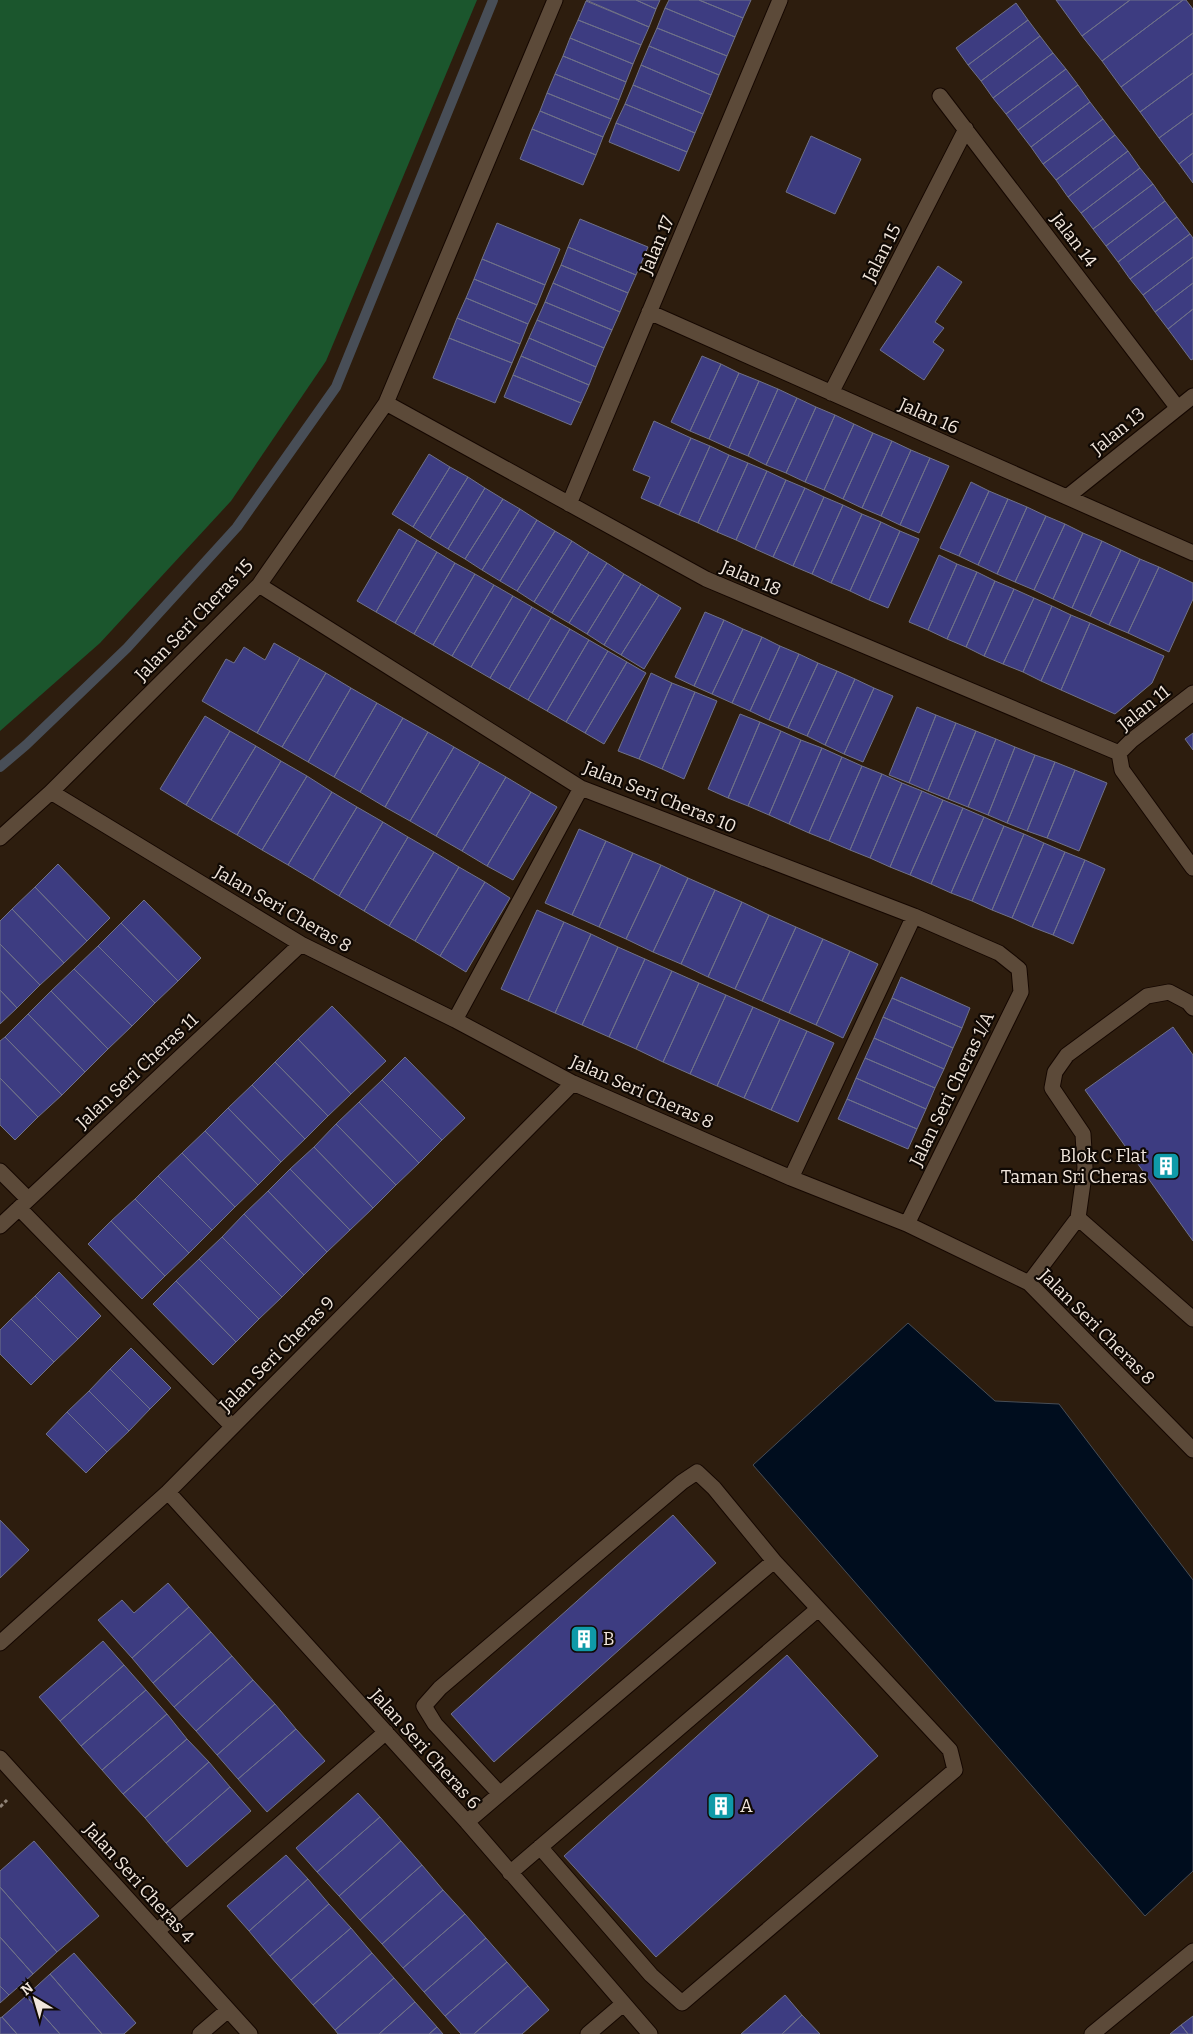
<svg xmlns="http://www.w3.org/2000/svg" width="1193" height="2034" viewBox="0 0 1193 2034" font-family="Bitter,serif">
<style>
.forest{fill:#1b562d}
.water{fill:#000d1e;stroke:#484e57}
.lines{fill:none;stroke-linecap:round;stroke-linejoin:round}
.stream{stroke:#484e57;stroke-width:10}
.building{fill:#3d3c81;stroke:#6f7189}
.minor-casing{stroke:#150700;stroke-width:17}
.path{stroke:#908377;stroke-width:3;stroke-dasharray:4 2.5;stroke-linecap:butt}
.minor{stroke:#5c4a39;stroke-width:15}
.labels{text-anchor:middle;dominant-baseline:central;stroke-width:4.5;stroke-linejoin:round;paint-order:stroke}
.street-label{font-size:18px;fill:#f1e6dc;stroke:#100904}
.poi-label{font-size:18px;fill:#f1e6dc;stroke:#100904;text-anchor:start}
</style>
<rect width="100%" height="100%" fill="#2d1d0e"/>
<path class="forest" d="M0,0H477L326,361L231,501L100,643L0,731Z"/>
<path class="water" d="M908,1323L995,1401L1059,1404L1193,1580V1871L1145,1916L753,1465Z"/>
<g class="lines">
<path class="stream" d="M0,767L26,745L127,648L237,527L336,387L493,0"/>
</g>
<path class="building" d="M586,0H636L656,9L649,27Z
M636,0H660L656,9Z
M669,0H699L743,18L735,37L665,8Z
M699,0H751L743,18Z
M1056,0H1130L1082,36Z
M1130,0H1183L1102,61L1082,36Z
M1183,0H1186L1193,9V33L1121,87L1102,61Z
M586,1L649,27L641,45L578,20Z
M1016,3L1028,20L968,65L956,48Z
M665,8L735,37L727,56L657,28Z
M578,20L641,45L633,64L570,38Z
M1028,20L1040,36L981,81L968,65Z
M657,28L727,56L719,75L649,46Z
M1193,33V73L1140,112L1121,87Z
M1040,36L1053,53L993,98L981,81Z
M570,38L633,64L626,82L563,56Z
M649,46L719,75L711,95L641,65Z
M1053,53L1066,69L1006,114L993,98Z
M563,56L626,82L619,100L555,74Z
M641,65L711,95L703,114L633,85Z
M1066,69L1078,85L1018,130L1006,114Z
M1193,73V113L1159,138L1140,112Z
M555,74L619,100L611,119L547,93Z
M633,85L703,114L695,133L625,104Z
M1078,85L1090,102L1031,147L1018,130Z
M547,93L611,119L603,137L540,111Z
M1090,102L1103,119L1043,164L1031,147Z
M625,104L695,133L687,152L616,123Z
M540,111L603,137L596,155L532,129Z
M1193,113V153L1179,164L1159,138Z
M1103,119L1115,135L1056,180L1043,164Z
M616,123L687,152L679,171L609,142Z
M532,129L596,155L583,185L520,159Z
M1115,135L1128,151L1068,197L1056,180Z
M811,136L861,159L835,214L786,192Z
M1128,151L1140,168L1081,213L1068,197Z
M1193,153V183L1179,164Z
M1140,168L1153,184L1093,229L1081,213Z
M1153,184L1165,201L1106,246L1093,229Z
M1165,201L1177,217L1118,262L1106,246Z
M1177,217L1190,234L1130,279L1118,262Z
M580,219L648,247L636,275L568,247Z
M497,223L560,249L545,285L482,259Z
M1190,234L1193,238V257L1143,295L1130,279Z
M568,247L636,275L628,293L561,265Z
M1193,257V283L1155,312L1143,295Z
M482,259L545,285L537,305L474,279Z
M561,265L628,293L620,312L553,283Z
M938,266L962,282L935,322L944,328L933,342L944,350L924,380L880,350Z
M474,279L537,305L528,324L466,298Z
M553,283L620,312L612,330L545,302Z
M1193,283V309L1168,329L1155,312Z
M466,298L528,324L520,344L457,318Z
M545,302L612,330L604,348L537,320Z
M1193,309V359L1191,360L1168,329Z
M457,318L520,344L512,363L449,338Z
M537,320L604,348L596,367L529,338Z
M449,338L512,363L495,403L433,378Z
M529,338L596,367L589,385L521,356Z
M521,356L589,385L581,403L513,375Z
M702,356L721,364L690,431L671,422Z
M721,364L739,373L709,439L690,431Z
M739,373L759,381L729,448L709,439Z
M513,375L581,403L571,425L504,397Z
M759,381L778,389L748,456L729,448Z
M778,389L797,398L766,465L748,456Z
M797,398L816,407L786,473L766,465Z
M816,407L835,415L805,482L786,473Z
M835,415L854,424L824,490L805,482Z
M654,421L691,438L659,506L641,498L650,477L633,470Z
M854,424L873,433L843,499L824,490Z
M873,433L892,441L862,508L843,499Z
M691,438L710,446L679,515L659,506Z
M892,441L911,450L881,516L862,508Z
M710,446L729,455L698,523L679,515Z
M911,450L930,458L900,525L881,516Z
M429,454L450,467L413,527L392,514Z
M729,455L748,463L717,532L698,523Z
M930,458L949,466L919,533L900,525Z
M748,463L767,471L736,540L717,532Z
M450,467L468,477L430,538L413,527Z
M767,471L786,480L755,549L736,540Z
M468,477L485,488L448,549L430,538Z
M786,480L805,488L773,557L755,549Z
M971,482L989,491L959,556L940,548Z
M485,488L503,499L465,559L448,549Z
M805,488L824,497L793,566L773,557Z
M989,491L1008,499L978,565L959,556Z
M824,497L843,505L812,574L793,566Z
M503,499L520,509L482,570L465,559Z
M1008,499L1027,507L997,574L978,565Z
M843,505L862,514L831,583L812,574Z
M1027,507L1046,516L1015,582L997,574Z
M520,509L537,520L500,581L482,570Z
M862,514L881,522L850,591L831,583Z
M1046,516L1065,524L1034,590L1015,582Z
M537,520L555,531L517,591L500,581Z
M881,522L900,531L869,600L850,591Z
M1065,524L1083,533L1053,599L1034,590Z
M399,529L417,540L376,612L357,601Z
M555,531L572,541L534,602L517,591Z
M900,531L919,539L888,608L869,600Z
M1083,533L1102,541L1072,608L1053,599Z
M417,540L437,552L395,623L376,612Z
M572,541L589,552L552,613L534,602Z
M1102,541L1121,550L1090,616L1072,608Z
M1121,550L1140,559L1109,625L1090,616Z
M437,552L455,563L414,634L395,623Z
M589,552L607,563L569,623L552,613Z
M939,555L957,564L928,630L909,622Z
M1140,559L1159,567L1128,633L1109,625Z
M455,563L475,574L433,645L414,634Z
M607,563L624,574L587,634L569,623Z
M957,564L977,572L947,639L928,630Z
M1159,567L1193,583V599L1169,652L1128,633Z
M977,572L995,581L966,647L947,639Z
M475,574L494,585L452,656L433,645Z
M624,574L641,584L604,645L587,634Z
M995,581L1014,589L984,656L966,647Z
M641,584L659,595L621,655L604,645Z
M494,585L513,596L471,667L452,656Z
M1014,589L1034,598L1003,664L984,656Z
M659,595L681,608L644,669L621,655Z
M513,596L532,607L490,678L471,667Z
M1034,598L1052,606L1023,672L1003,664Z
M1052,606L1071,615L1041,681L1023,672Z
M532,607L551,618L509,689L490,678Z
M705,612L724,620L694,686L675,677Z
M1071,615L1090,623L1061,690L1041,681Z
M551,618L570,629L528,700L509,689Z
M724,620L743,629L712,694L694,686Z
M1090,623L1164,656L1152,683L1115,714L1061,690Z
M570,629L589,640L547,711L528,700Z
M743,629L762,637L732,703L712,694Z
M762,637L780,646L750,711L732,703Z
M589,640L608,651L566,722L547,711Z
M274,643L300,658L257,733L202,701L226,659L234,663L244,647L265,660Z
M780,646L799,654L769,720L750,711Z
M608,651L627,662L585,733L566,722Z
M799,654L818,663L788,728L769,720Z
M300,658L326,673L282,747L257,733Z
M627,662L646,673L604,744L585,733Z
M818,663L837,671L807,736L788,728Z
M837,671L855,679L825,745L807,736Z
M326,673L351,688L308,762L282,747Z
M651,673L672,683L639,759L618,751Z
M855,679L874,688L844,754L825,745Z
M672,683L695,692L662,769L639,759Z
M351,688L377,703L334,777L308,762Z
M874,688L893,696L863,762L844,754Z
M695,692L717,701L684,779L662,769Z
M377,703L403,718L360,792L334,777Z
M917,707L936,715L909,783L889,775Z
M740,714L760,722L728,798L708,789Z
M936,715L956,723L928,791L909,783Z
M205,716L230,731L186,805L160,789Z
M403,718L428,732L385,807L360,792Z
M760,722L781,731L748,806L728,798Z
M956,723L976,731L948,799L928,791Z
M230,731L256,746L211,820L186,805Z
M781,731L801,740L769,815L748,806Z
M976,731L996,739L968,807L948,799Z
M428,732L454,747L410,821L385,807Z
M1193,733V750L1185,739Z
M996,739L1015,747L988,815L968,807Z
M801,740L822,748L789,824L769,815Z
M256,746L281,761L237,835L211,820Z
M454,747L480,762L436,836L410,821Z
M1015,747L1035,755L1007,823L988,815Z
M822,748L842,757L809,833L789,824Z
M1035,755L1055,762L1027,831L1007,823Z
M842,757L862,766L829,841L809,833Z
M281,761L307,776L262,850L237,835Z
M480,762L506,777L462,851L436,836Z
M1055,762L1075,770L1047,838L1027,831Z
M862,766L882,774L850,850L829,841Z
M1075,770L1107,783L1079,851L1047,838Z
M882,774L902,783L870,858L850,850Z
M307,776L332,792L288,865L262,850Z
M506,777L531,792L487,866L462,851Z
M902,783L922,791L890,867L870,858Z
M922,791L943,800L910,875L890,867Z
M332,792L357,807L313,880L288,865Z
M531,792L557,807L513,880L487,866Z
M943,800L963,808L931,884L910,875Z
M357,807L383,822L339,896L313,880Z
M963,808L984,817L951,893L931,884Z
M984,817L1004,826L972,901L951,893Z
M383,822L408,837L364,911L339,896Z
M1004,826L1024,834L992,910L972,901Z
M579,829L606,841L572,915L545,903Z
M1024,834L1044,843L1012,918L992,910Z
M408,837L434,852L389,926L364,911Z
M606,841L633,853L599,927L572,915Z
M1044,843L1065,852L1032,927L1012,918Z
M434,852L459,867L415,941L389,926Z
M1065,852L1085,860L1053,935L1032,927Z
M633,853L661,865L626,939L599,927Z
M1085,860L1105,869L1073,944L1053,935Z
M58,864L110,918L87,941L35,887Z
M661,865L688,878L653,952L626,939Z
M459,867L485,882L440,956L415,941Z
M688,878L715,890L681,964L653,952Z
M485,882L510,898L466,972L440,956Z
M35,887L87,941L64,963L12,909Z
M715,890L742,902L708,977L681,964Z
M144,900L201,958L178,981L121,923Z
M742,902L769,915L735,989L708,977Z
M12,909L64,963L40,985L0,944V921Z
M537,910L564,922L528,1001L501,989Z
M769,915L796,927L762,1001L735,989Z
M564,922L591,934L555,1013L528,1001Z
M121,923L178,981L155,1003L98,946Z
M796,927L823,939L789,1013L762,1001Z
M591,934L618,947L582,1025L555,1013Z
M823,939L850,951L816,1025L789,1013Z
M0,944L40,985L17,1008L0,990Z
M98,946L155,1003L132,1026L74,969Z
M618,947L645,959L609,1037L582,1025Z
M850,951L878,964L843,1038L816,1025Z
M645,959L672,971L636,1049L609,1037Z
M74,969L132,1026L108,1049L51,991Z
M672,971L699,983L663,1062L636,1049Z
M901,977L970,1008L962,1028L892,998Z
M699,983L726,995L690,1074L663,1062Z
M0,990L17,1008L0,1024Z
M51,991L108,1049L85,1072L28,1014Z
M726,995L753,1007L717,1086L690,1074Z
M892,998L962,1028L953,1048L883,1017Z
M332,1006L386,1061L351,1094L298,1039Z
M753,1007L780,1019L744,1098L717,1086Z
M28,1014L85,1072L62,1095L5,1037Z
M883,1017L953,1048L944,1069L874,1038Z
M780,1019L807,1031L771,1110L744,1098Z
M1173,1027L1193,1055V1241L1085,1090Z
M807,1031L834,1043L798,1122L771,1110Z
M5,1037L62,1095L38,1117L0,1078V1041Z
M874,1038L944,1069L935,1088L865,1058Z
M298,1039L351,1094L328,1116L275,1062Z
M405,1057L465,1118L442,1140L382,1080Z
M865,1058L935,1088L926,1109L856,1078Z
M275,1062L328,1116L305,1139L252,1085Z
M0,1078L38,1117L15,1140L0,1125Z
M856,1078L926,1109L917,1129L847,1099Z
M382,1080L442,1140L419,1163L359,1102Z
M252,1085L305,1139L281,1162L228,1108Z
M847,1099L917,1129L908,1149L838,1119Z
M359,1102L419,1163L396,1185L336,1124Z
M228,1108L281,1162L258,1185L205,1131Z
M336,1124L396,1185L373,1208L314,1147Z
M205,1131L258,1185L235,1207L182,1153Z
M314,1147L373,1208L350,1230L290,1169Z
M182,1153L235,1207L212,1230L158,1176Z
M290,1169L350,1230L327,1252L268,1191Z
M158,1176L212,1230L189,1253L135,1199Z
M268,1191L327,1252L304,1275L244,1214Z
M135,1199L189,1253L165,1276L111,1221Z
M244,1214L304,1275L282,1297L222,1237Z
M111,1221L165,1276L142,1299L88,1244Z
M222,1237L282,1297L259,1319L199,1259Z
M199,1259L259,1319L236,1342L176,1281Z
M59,1272L101,1316L78,1339L35,1296Z
M176,1281L236,1342L213,1365L153,1304Z
M35,1296L78,1339L54,1362L11,1319Z
M11,1319L54,1362L31,1385L0,1354V1330Z
M131,1348L171,1388L150,1409L110,1369Z
M110,1369L150,1409L129,1431L89,1391Z
M89,1391L129,1431L107,1452L67,1412Z
M67,1412L107,1452L86,1473L46,1434Z
M673,1515L716,1563L494,1762L451,1714Z
M0,1520L29,1550L0,1578Z
M168,1583L189,1607L132,1658L98,1620L122,1600L134,1613Z
M189,1607L211,1632L153,1683L132,1658Z
M211,1632L232,1656L174,1707L153,1683Z
M103,1641L124,1665L60,1721L39,1697Z
M787,1655L878,1756L656,1957L564,1856Z
M232,1656L253,1680L196,1731L174,1707Z
M124,1665L146,1690L81,1746L60,1721Z
M253,1680L275,1704L217,1755L196,1731Z
M146,1690L167,1714L102,1770L81,1746Z
M275,1704L296,1729L238,1779L217,1755Z
M167,1714L187,1739L123,1794L102,1770Z
M296,1729L325,1761L267,1812L238,1779Z
M187,1739L209,1762L145,1818L123,1794Z
M209,1762L230,1787L166,1843L145,1818Z
M230,1787L251,1811L187,1867L166,1843Z
M358,1793L380,1817L317,1872L296,1848Z
M380,1817L401,1841L339,1896L317,1872Z
M34,1841L99,1916L57,1952L0,1887V1871Z
M401,1841L422,1865L360,1920L339,1896Z
M286,1855L308,1879L249,1931L227,1906Z
M422,1865L443,1890L382,1944L360,1920Z
M308,1879L329,1904L270,1956L249,1931Z
M0,1887L57,1952L33,1974L0,1937Z
M443,1890L465,1914L403,1968L382,1944Z
M329,1904L351,1928L291,1980L270,1956Z
M465,1914L486,1938L424,1992L403,1968Z
M351,1928L372,1953L313,2005L291,1980Z
M0,1937L33,1974L9,1995L0,1986Z
M486,1938L507,1962L445,2016L424,1992Z
M74,1953L136,2023L124,2034H102L50,1974Z
M372,1953L394,1978L335,2030L313,2005Z
M507,1962L528,1986L474,2034H461L445,2016Z
M50,1974L102,2034H60L26,1996Z
M394,1978L415,2002L379,2034H338L335,2030Z
M0,1986L9,1995L0,2003Z
M528,1986L549,2010L522,2034H474Z
M785,1995L802,2015L782,2034H741Z
M26,1996L60,2034H17L2,2017Z
M415,2002L437,2027L429,2034H379Z
M802,2015L820,2034H782Z
M1193,2016V2034H1188L1181,2025Z
M2,2017L17,2034H0V2018Z
M1181,2025L1188,2034H1170Z
M437,2027L443,2034H429Z"/>
<g class="lines">
<defs>
<path id="minor" d="M940,96L1177,407
M649,312L1193,553
M831,393L966,129
M386,403L706,579L1119,753
M1067,497L1193,396
M569,504L780,0
M259,585L581,788L914,916L999,953L1019,969L1021,992L907,1224
M1119,753L1122,770L1193,868
M1119,753L1132,740L1193,693
M51,792L301,944L455,1020L573,1083L791,1178L907,1224L1029,1283L1193,1450
M0,838L51,792L259,585L386,403L555,0
M455,1020L581,788
M0,1171L28,1199
M791,1178L914,916
M19,1208L232,1426
M1078,1218L1193,1319
M0,1226L301,944
M1029,1283L1078,1218L1085,1168L1083,1134L1052,1088L1055,1072L1067,1055L1147,996L1169,992L1188,1002L1193,1008
M168,1492L467,1822L650,2034
M0,1643L168,1492L573,1083
M0,1758L250,2034
M500,1794L435,1724L424,1706L440,1688L682,1482L697,1472L714,1488L774,1561
M467,1822L774,1561L950,1750L955,1770L682,2003L651,1975L540,1847
M510,1873L818,1609
M157,1931L386,1732
M200,2034L228,2010
M588,2034L623,2004
M1092,2034L1193,1951"/>
</defs>
<use href="#minor" class="minor-casing"/>
<path class="path" d="M0,1807L7,1800"/>
<use href="#minor" class="minor"/>
</g>
<defs>
<symbol id="building-square" viewBox="-11 -11 22 22"><rect x="-9" y="-9" width="18" height="18" rx="4" fill="#0f9aa8" stroke="#100904"/><path d="M-4-6H4V6H1V3H-1V6H-4ZM-2.5-4.3h1.7v1.8h-1.7ZM.8-4.3h1.7v1.8H.8ZM-2.5-1h1.7V.8h-1.7ZM.8-1h1.7V.8H.8Z" fill="#fff"/></symbol>
</defs>
<g fill-rule="evenodd">
<use href="#building-square" x="1150" y="1150" width="32" height="32"/>
<use href="#building-square" x="568" y="1623" width="32" height="32"/>
<use href="#building-square" x="705" y="1790" width="32" height="32"/>
</g>
<g class="labels">
<g class="street-label">
<text transform="translate(1074 240) rotate(53)">Jalan 14</text>
<text transform="translate(657 245) rotate(-67)">Jalan 17</text>
<text transform="translate(882 253) rotate(-63)">Jalan 15</text>
<text transform="translate(929 416) rotate(24)">Jalan 16</text>
<text transform="translate(1118 431) rotate(-39)">Jalan 13</text>
<text transform="translate(751 578) rotate(23)">Jalan 18</text>
<text transform="translate(194 620) rotate(-46)">Jalan Seri Cheras 15</text>
<text transform="translate(1144 708) rotate(-39)">Jalan 11</text>
<text transform="translate(660 797) rotate(22)">Jalan Seri Cheras 10</text>
<text transform="translate(283 909) rotate(30)">Jalan Seri Cheras 8</text>
<text transform="translate(137 1071) rotate(-43)">Jalan Seri Cheras 11</text>
<text transform="translate(952 1089) rotate(-64)">Jalan Seri Cheras 1/A</text>
<text transform="translate(642 1092) rotate(24)">Jalan Seri Cheras 8</text>
<text transform="translate(1097 1327) rotate(45)">Jalan Seri Cheras 8</text>
<text transform="translate(277 1354) rotate(-45)">Jalan Seri Cheras 9</text>
<text transform="translate(425 1749) rotate(48)">Jalan Seri Cheras 6</text>
<text transform="translate(139 1883) rotate(48)">Jalan Seri Cheras 4</text>
</g>
<g class="poi-label">
<text x="1147" y="1156" text-anchor="end">Blok C Flat<tspan x="1147" dy="21">Taman Sri Cheras</tspan></text>
<text x="603" y="1639">B</text>
<text x="740" y="1806">A</text>
</g>
</g>
<g transform="translate(35 1999) rotate(322)" stroke="#100904" stroke-width="4" paint-order="stroke">
<path d="M0-4L9 19L0 12L-9 19Z" fill="#f1e6dc"/>
<text y="-8" font-size="14" font-weight="bold" text-anchor="middle" fill="#f1e6dc">N</text>
</g>
</svg>
